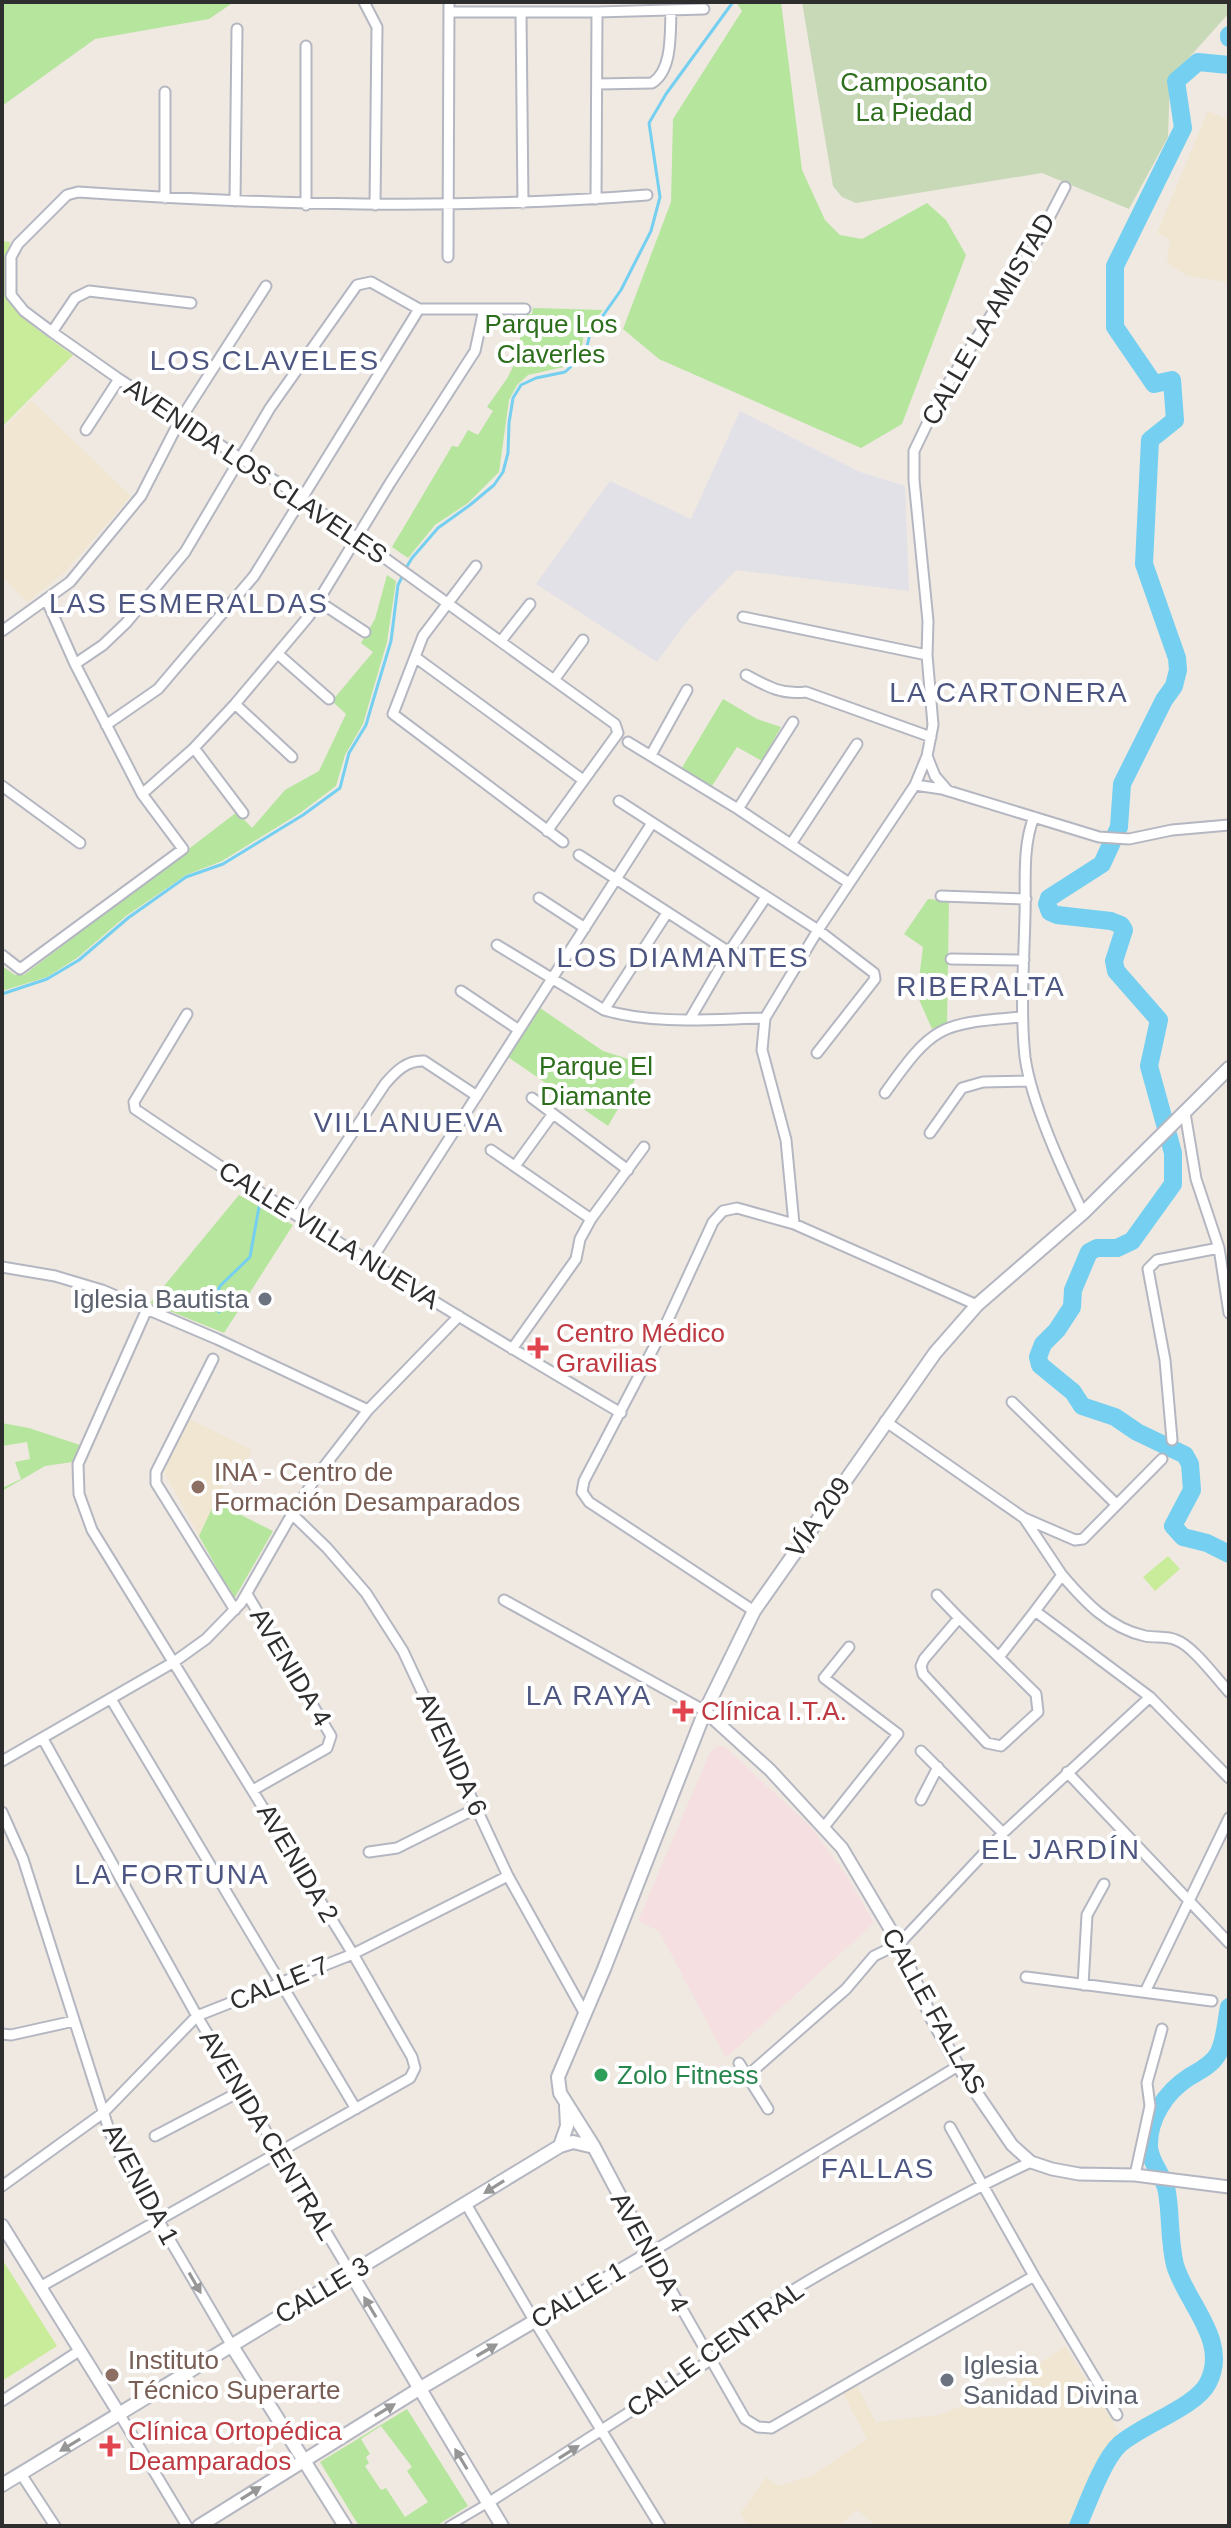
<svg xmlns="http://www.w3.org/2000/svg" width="1231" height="2528" viewBox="0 0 1231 2528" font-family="Helvetica,sans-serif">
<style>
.industrial{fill:#e3e1e8}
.education{fill:#f0e6d1}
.medical{fill:#f5dfe0}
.green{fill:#b6e59e;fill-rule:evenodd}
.cemetery{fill:#c8d9b8}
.pitch{fill:#c9ec9a}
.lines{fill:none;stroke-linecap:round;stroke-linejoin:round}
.stream{stroke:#75cff0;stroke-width:3}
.river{stroke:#75cff0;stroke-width:18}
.pedestrian-casing{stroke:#b4b7c1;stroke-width:11}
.minor-casing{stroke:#b4b7c1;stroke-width:13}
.tertiary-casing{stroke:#b4b7c1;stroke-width:15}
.secondary-casing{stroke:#b4b7c1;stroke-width:16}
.pedestrian{stroke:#fff;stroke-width:7}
.minor{stroke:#fff;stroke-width:9}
.tertiary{stroke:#fff;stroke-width:11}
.secondary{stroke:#fff;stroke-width:12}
.oneway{fill:#969696}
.worship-dot{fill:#6b7280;stroke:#fff;stroke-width:3}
.health-dot{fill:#e0444e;stroke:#fff;stroke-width:3}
.education-dot{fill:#8d6e63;stroke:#fff;stroke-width:3}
.leisure-dot{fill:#2e9e5b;stroke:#fff;stroke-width:3}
.labels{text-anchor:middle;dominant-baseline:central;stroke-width:8;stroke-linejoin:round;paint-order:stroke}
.park-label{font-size:26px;fill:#2c6e1b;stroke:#fff}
.street-label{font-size:26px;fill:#2e2e2e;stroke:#fff}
.worship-label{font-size:26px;fill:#5b616d;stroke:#fff;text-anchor:end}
.health-label{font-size:26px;fill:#be3a42;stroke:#fff;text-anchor:start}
.education-label{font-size:26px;fill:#785e54;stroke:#fff;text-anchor:start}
.leisure-label{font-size:26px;fill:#27864d;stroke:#fff;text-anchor:start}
.neighbourhood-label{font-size:28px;letter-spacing:2px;fill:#4d5680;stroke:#fff}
</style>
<rect width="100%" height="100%" fill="#efe9e1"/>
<path class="industrial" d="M740,411L860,472L905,486L909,591L736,570L688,620L657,662L536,584L610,481L691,519Z"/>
<path class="education" d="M1208,111L1229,120V282L1187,276L1167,262L1170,239L1157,233Z
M31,400L131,496L65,572L27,602L2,577V431Z
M187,1418L252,1450L241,1473L232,1468L199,1536L164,1472Z
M1065,2346L1119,2431L1070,2526H877L857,2510L839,2526H749L740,2514L766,2477L778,2486L811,2476L867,2439L843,2393L856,2384L876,2422L939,2415L1003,2389Z"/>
<path class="medical" d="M718,1745L725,1747L811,1827L848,1878L874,1923L726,2058L659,1931L638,1921L710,1752Z"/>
<path class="green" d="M2,2H234L209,19L95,39L2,106Z
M736,2H781L802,170L825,220L840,235L862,239L927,203L946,220L966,255L902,424L861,448L659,359L623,329L671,202L673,119L742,11Z
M533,308L603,310L584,332L581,353L568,366L528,375L517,385L509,400L499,472L468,503L435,525L408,558L392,547L452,446L458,447L468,430L478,435L493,411L487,407L508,377L518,356L523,314H532Z
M387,575L396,581L387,642L363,724L345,755L336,786L300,813L222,861L186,875L126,916L77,958L47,977L2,991V966L15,975H24L237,812L252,828L285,790L319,771L346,714L332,701L373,652L361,643L375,619Z
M723,699L757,719L781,727L762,761L737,747L710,789L680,771Z
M928,899L949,901L947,1024L932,1029L917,995L923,947L904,934Z
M540,1008L603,1051L644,1064L608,1126L508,1057Z
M239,1195L293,1225L224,1333L150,1303Z
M2,1423L29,1428L80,1445L73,1462L45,1466L2,1491V1488L21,1479L15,1462L30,1459L27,1442L2,1446Z
M215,1502L273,1531L234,1599L199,1536Z
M407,2409L468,2506L436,2526H359L320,2462ZM381,2426L412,2467L407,2471L428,2502L405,2517L386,2488L381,2490L365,2466L369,2463L366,2457L370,2454L361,2439Z"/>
<path class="cemetery" d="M802,2H1229V13L1170,79L1168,137L1129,209L1042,173L856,203L842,197L833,186Z"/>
<path class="pitch" d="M2,241L10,242C0,310 24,320 73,355L2,427Z
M1168,1556L1180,1569L1155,1591L1143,1577Z
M2,2259L57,2346L2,2381Z"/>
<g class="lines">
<path class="stream" d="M406,568L412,558L438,528L470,505L494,485L503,472L508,453L509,423L513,398L521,385L536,378L565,372L585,354L590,334L621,290L651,231L660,197L649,123L666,94L733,2
M2,994L47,979L79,960L128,918L186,877L223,864L303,815L340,788L349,753L366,725L373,701L391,641L398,585L403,575
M219,1312L214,1301L220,1286L250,1257L259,1207"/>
<path class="river" d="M1229,35V38
M1229,65L1198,62L1176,81L1183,128L1115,266V327L1154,384L1172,380L1175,420L1150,440L1144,564L1177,658L1178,670L1174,686L1164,700L1122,784L1119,827L1102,864L1049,898L1047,904L1050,912L1057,915L1111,921L1121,925L1124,930L1114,961L1116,971L1159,1020L1149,1066L1173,1153V1184L1132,1241L1117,1248H1097L1089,1252L1073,1290L1072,1307L1057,1330L1043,1344L1038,1357L1040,1365L1073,1392L1082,1406L1115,1417L1137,1432L1185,1455L1190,1464L1192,1490L1173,1526L1183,1537L1207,1543L1229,1554
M1078,2526C1087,2505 1103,2460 1119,2445C1141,2425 1196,2407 1208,2383C1230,2341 1186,2303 1175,2265C1169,2241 1171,2216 1167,2192C1165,2177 1150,2163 1149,2147C1148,2118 1166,2092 1189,2077C1199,2071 1212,2065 1218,2054C1225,2042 1226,2021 1229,2007"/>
<defs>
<path id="pedestrian" d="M449,2526L488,2503"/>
<path id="minor" d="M364,2L377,27L375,205
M449,12H597L704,9
M521,13L523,203
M598,84L652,83C673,70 670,32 671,10
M165,92V198
M596,199L597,12
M235,201L237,29
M306,205V46
M448,257L449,2
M52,332L75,298L89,291L191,303
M86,430L119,379
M476,566L423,636L393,714L563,842
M318,601L365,632
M743,617L927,655
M2,631L70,582L141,496L180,420L266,286
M501,641L530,604
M279,655L329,699
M415,657L583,780
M75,664L103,645L126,623L185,552L270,408L357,285L371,282L419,309H525
M746,675C768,687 782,695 806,692L931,737
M554,680L583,640
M235,704L292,757
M106,725L158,689L254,576L419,309
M628,742L738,809L849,883
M194,748L243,813
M651,755L687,690
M927,756L935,776L948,791
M915,785L942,789L1099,837L1129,839L1172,830L1229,825
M2,786L80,843
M142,794L194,748L235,704L309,616L390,483L475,351L484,309
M619,801L818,930L874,973L875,979L817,1053
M738,809L793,722
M1034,817C1022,846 1026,884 1025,915C1024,962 1020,1010 1025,1057C1031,1102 1063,1171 1083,1213
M547,831L618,733L615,724L300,497L119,379L52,332L24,311L11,295V257L18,244L67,195L78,192C270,205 455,210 647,195
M791,844L857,744
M579,855L729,952
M941,896L1026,899
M539,898L585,928
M497,945L604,1010C655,1025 712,1019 765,1018
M2,955L20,969L183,849L142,794L75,664L46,599
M951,959L1024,960
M461,991L519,1030
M604,1010L667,913
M187,1014L134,1102L135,1109C293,1217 456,1316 621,1413
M690,1019L729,952L766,897
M885,1093C934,1024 939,1024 1022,1017
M532,1098L628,1170
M1185,1113L1196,1179L1219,1248L1229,1313
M930,1133L962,1088L983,1082L1030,1081
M491,1150L591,1219
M515,1166L552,1115
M298,1215L385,1084C396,1071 407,1060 424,1061L477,1096
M794,1224L786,1140L762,1050L765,1018L818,930L915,785L927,756L933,725L927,655L928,621L914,480V451L941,395L1035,245L1065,187
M370,1262L652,823
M2,1267L55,1276L102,1290L217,1339L368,1410
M512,1349L576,1259L580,1239L591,1219L644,1147
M213,1359L156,1472V1483L235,1610
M1012,1402L1116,1504
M885,1421L1024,1518L1062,1575L1035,1611L1150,1697L1229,1778
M1172,1440L1165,1360L1148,1269L1157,1260L1219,1248
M292,1514L327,1548L366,1593L403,1651L508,1876L585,2014
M1024,1518L1075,1540L1083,1539L1162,1459
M1062,1575C1085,1602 1109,1628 1145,1636C1155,1638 1167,1636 1176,1640C1192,1645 1217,1679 1229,1692
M247,1594L331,1736L327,1748L253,1790
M937,1595L959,1618
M504,1600L705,1711
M754,1611L589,1502L582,1492L584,1481L666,1324L713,1222L723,1211L737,1208L794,1224L977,1305
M959,1618L1036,1694L1038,1712L1001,1746L987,1743L923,1674L921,1666L924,1659Z
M999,1657L1035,1611
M111,1699L356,2109
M43,1739L197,2016L350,2272
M921,1751L1003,1833
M2,1761L174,1662L206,1639L241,1603L292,1514L319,1473L368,1410L459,1316
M1067,1772L1229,1943
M921,1800L938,1767
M2,1812L23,1859L110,2133L119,2153L232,2346
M824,1827L898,1734L824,1678L849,1647
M369,1852L397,1848L477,1808
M1026,1977L1212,2001
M1083,1985L1087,1915L1104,1884
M1145,1992L1229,1818
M2,2034L11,2035L74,2021
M739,2063L768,2109
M958,2066L650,2253L745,2419L758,2427L771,2428L1034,2276
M747,2076L846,1989L874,1956L899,1944L1003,1833L1150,1697
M950,2127L1034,2276L1117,2415
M155,2136L241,2091
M1135,2175L1150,2106L1147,2083L1162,2029
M2,2186L103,2113L197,2016L353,1954L508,1876
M466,2204L535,2322L660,2526
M40,2287L410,2078L415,2068L412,2057L353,1954L92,1530L79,1494L78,1464L147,1309
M2,2401L79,2351
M120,2415L187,2526
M21,2474L55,2526
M488,2503L712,2359C756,2305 817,2276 877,2242C928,2214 978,2186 1031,2162"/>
<path id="tertiary" d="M705,1711L770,1770L842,1848L899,1944L931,2017L958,2066L1012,2145L1031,2162L1052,2169L1079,2174L1135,2175L1229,2187
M2,2225L120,2415"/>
<path id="secondary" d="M560,2146L567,2126L566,2106
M350,2272L502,2526
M232,2346L345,2526
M2,2485L560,2146L573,2142L594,2147
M199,2526L419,2389L650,2253L594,2147L560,2093L558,2077L604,1969L705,1711L754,1611L935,1353L977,1305L1083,1213L1229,1068"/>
</defs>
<use href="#pedestrian" class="pedestrian-casing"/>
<use href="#minor" class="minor-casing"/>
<use href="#tertiary" class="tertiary-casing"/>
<use href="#secondary" class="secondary-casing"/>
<use href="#pedestrian" class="pedestrian"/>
<use href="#minor" class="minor"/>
<use href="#tertiary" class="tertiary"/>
<use href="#secondary" class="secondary"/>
</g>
<defs><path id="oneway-solid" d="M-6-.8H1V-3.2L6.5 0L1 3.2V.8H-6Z" transform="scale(2)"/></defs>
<g class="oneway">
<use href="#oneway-solid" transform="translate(494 2187) rotate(148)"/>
<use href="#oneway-solid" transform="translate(195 2283) rotate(60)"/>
<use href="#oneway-solid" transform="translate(370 2307) rotate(-121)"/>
<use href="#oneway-solid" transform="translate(487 2350) rotate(-30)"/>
<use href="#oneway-solid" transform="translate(385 2410) rotate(-31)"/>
<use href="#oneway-solid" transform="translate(70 2445) rotate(149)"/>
<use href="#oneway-solid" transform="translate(569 2452) rotate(-32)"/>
<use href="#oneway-solid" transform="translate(461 2459) rotate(-121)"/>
<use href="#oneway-solid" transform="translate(251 2493) rotate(-32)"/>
</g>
<g class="worship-dot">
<circle cx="265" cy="1299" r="8"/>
<circle cx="947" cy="2380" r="8"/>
</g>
<g class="health-dot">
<path d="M534 1336h8v8h8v8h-8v8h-8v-8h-8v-8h8z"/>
<path d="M679 1699h8v8h8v8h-8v8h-8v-8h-8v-8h8z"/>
<path d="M106 2434h8v8h8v8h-8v8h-8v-8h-8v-8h8z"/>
</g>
<g class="education-dot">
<circle cx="198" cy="1487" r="8"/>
<circle cx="112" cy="2375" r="8"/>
</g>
<circle class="leisure-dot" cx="601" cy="2075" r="8"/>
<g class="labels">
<g class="park-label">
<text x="914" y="82">Camposanto<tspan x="914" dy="30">La Piedad</tspan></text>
<text x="551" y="324">Parque Los<tspan x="551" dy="30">Claverles</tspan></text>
<text x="596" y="1066">Parque El<tspan x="596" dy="30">Diamante</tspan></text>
</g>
<g class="street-label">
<text transform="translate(988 319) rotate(-60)">CALLE LA AMISTAD</text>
<text transform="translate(256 471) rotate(34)">AVENIDA LOS CLAVELES</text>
<text transform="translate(329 1235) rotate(32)">CALLE VILLA NUEVA</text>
<text transform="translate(818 1517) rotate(-55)">VÍA 209</text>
<text transform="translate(291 1667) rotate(59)">AVENIDA 4</text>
<text transform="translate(452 1754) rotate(65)">AVENIDA 6</text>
<text transform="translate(298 1863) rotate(59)">AVENIDA 2</text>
<text transform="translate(279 1983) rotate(-22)">CALLE 7</text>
<text transform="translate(934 2011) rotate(61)">CALLE FALLAS</text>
<text transform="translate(268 2135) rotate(59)">AVENIDA CENTRAL</text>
<text transform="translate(141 2184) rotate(62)">AVENIDA 1</text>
<text transform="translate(650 2252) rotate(61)">AVENIDA 4</text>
<text transform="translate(322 2290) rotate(-31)">CALLE 3</text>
<text transform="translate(578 2295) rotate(-31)">CALLE 1</text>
<text transform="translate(715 2349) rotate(-36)">CALLE CENTRAL</text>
</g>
<g class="worship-label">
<text x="249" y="1299">Iglesia Bautista</text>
<text x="963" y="2365" text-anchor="start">Iglesia<tspan x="963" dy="30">Sanidad Divina</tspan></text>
</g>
<g class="health-label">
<text x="556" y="1333">Centro Médico<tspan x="556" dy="30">Gravilias</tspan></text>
<text x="701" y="1711">Clínica I.T.A.</text>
<text x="128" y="2431">Clínica Ortopédica<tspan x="128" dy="30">Deamparados</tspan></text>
</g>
<g class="education-label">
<text x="214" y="1472">INA - Centro de<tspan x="214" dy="30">Formación Desamparados</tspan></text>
<text x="128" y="2360">Instituto<tspan x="128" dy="30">Técnico Superarte</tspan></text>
</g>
<g class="leisure-label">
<text x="617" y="2075">Zolo Fitness</text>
</g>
<g class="neighbourhood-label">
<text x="265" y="360">LOS CLAVELES</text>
<text x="189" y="603">LAS ESMERALDAS</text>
<text x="1009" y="692">LA CARTONERA</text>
<text x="683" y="957">LOS DIAMANTES</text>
<text x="981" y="986">RIBERALTA</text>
<text x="409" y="1122">VILLANUEVA</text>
<text x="589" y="1695">LA RAYA</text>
<text x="1061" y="1849">EL JARDÍN</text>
<text x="172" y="1874">LA FORTUNA</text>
<text x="878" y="2168">FALLAS</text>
</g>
</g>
<rect width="1231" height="2528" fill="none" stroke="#2e2e2e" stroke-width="8"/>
</svg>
